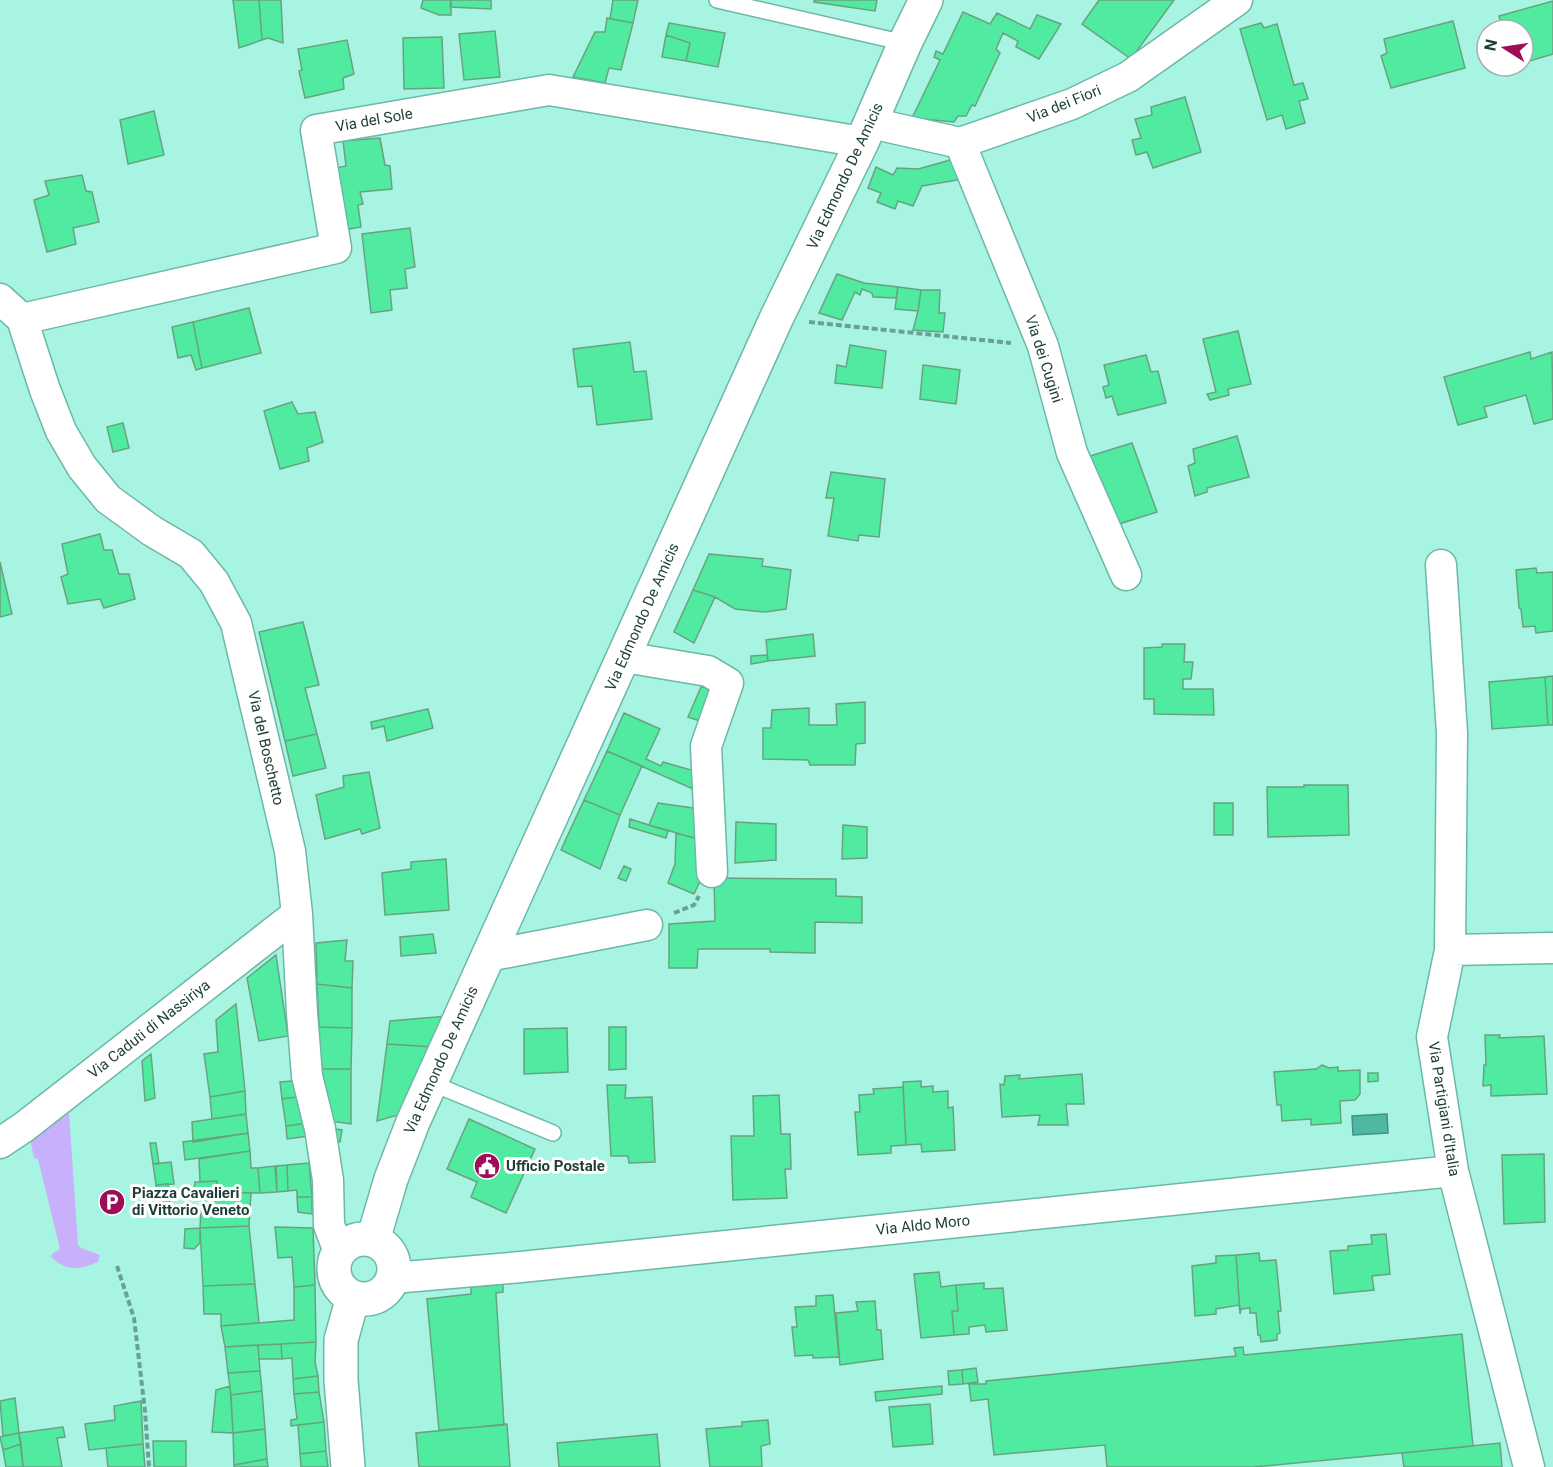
<svg xmlns="http://www.w3.org/2000/svg" width="1553" height="1467" viewBox="0 0 1553 1467" font-family="Roboto,sans-serif">
<style>
.green{fill:#c8b0fc}
.water{fill:#50b7a3;stroke:#419282;stroke-width:1.5}
.building{fill:#50eba0;stroke:#68a381;stroke-width:1.5}
.lines{fill:none;stroke-linecap:round;stroke-linejoin:round}
.lane-casing{stroke:#6cb8a8;stroke-width:18}
.street-casing{stroke:#6cb8a8;stroke-width:33}
.secondary-casing{stroke:#6cb8a8;stroke-width:36}
.path{stroke:#69a295;stroke-width:4;stroke-dasharray:6 3;stroke-linecap:butt}
.lane{stroke:#fff;stroke-width:15}
.street{stroke:#fff;stroke-width:30}
.secondary{stroke:#fff;stroke-width:33}
.labels{text-anchor:middle;dominant-baseline:central;stroke-width:6;stroke-linejoin:round;paint-order:stroke}
.street-label{font-size:15px;fill:#1d3d36;stroke:#fff}
.poi-label{font-size:15px;font-weight:bold;fill:#1d3d36;stroke:#fff;text-anchor:start}
</style>
<rect width="100%" height="100%" fill="#a7f4e2"/>
<path class="green" d="M69,1113L78,1245L81,1248L100,1255L98,1262C79,1270 67,1272 51,1257L52,1254L60,1249L38,1159L34,1158L30,1139Z"/>
<path class="water" d="M1387,1114L1388,1133L1353,1135L1352,1116Z"/>
<path class="building" d="M233,0H259L262,40L239,48Z
M259,0H281L283,43L268,38L262,40Z
M423,0H451V15H439L421,8Z
M451,0H491V9L450,7Z
M613,0H638L633,23L610,19Z
M814,0H877L875,11L814,2Z
M1099,0H1174L1131,59L1082,24Z
M1553,1V54L1523,63V30H1503L1499,16Z
M963,12L990,24L997,13L1030,29L1037,15L1061,24L1039,59L1016,47L1018,41L1003,33L996,49L1000,53L975,106L972,105L966,116H958L954,122L912,118L940,60L934,57L936,51L943,54Z
M607,18L633,23L621,70L609,68L605,83L573,77L595,32H605Z
M1453,21L1465,68L1391,88L1381,56L1387,53L1384,39Z
M669,23L725,33L718,67L686,61L690,43L666,35Z
M1261,23L1264,28L1277,24L1294,85L1303,83L1308,99L1299,101L1305,123L1286,129L1282,115L1267,120L1240,29Z
M495,31L500,77L464,80L459,34Z
M666,35L690,43L686,61L662,57Z
M442,37L444,88L404,89L403,38Z
M347,40L354,74L343,78L344,89L305,98L299,71L302,70L298,49Z
M1185,97L1201,152L1153,168L1147,152L1136,155L1132,140L1141,138L1135,119L1152,115L1151,107Z
M154,111L164,155L128,164L120,120Z
M380,138L385,165L390,166L392,189L360,192L363,204L358,205L361,227L344,230L336,168L346,166L343,141Z
M954,159L963,179L922,186L913,206L898,201L895,209L877,202L881,193L868,188L876,167L893,175L897,168L918,169Z
M82,175L86,191L92,192L99,222L73,228L76,244L47,252L34,200L49,195L45,181Z
M410,228L415,267L405,269L407,288L390,290L392,310L371,313L362,234Z
M837,274L864,283L898,287L896,298L873,297L872,293L862,289L860,295L855,292L842,320L819,313Z
M898,287L921,290L918,311L895,309Z
M921,290H940L939,313H945L943,332L913,330L918,311Z
M249,308L261,353L202,368L193,322Z
M193,322L202,368L196,370L191,355L178,358L172,327Z
M1238,331L1251,384L1228,389L1229,395L1210,400L1207,394L1216,392L1203,339Z
M630,342L634,372L646,371L652,419L597,425L592,386L578,387L573,349Z
M850,345L886,351L882,388L835,383L837,365L846,367Z
M1530,352L1531,359L1552,352L1553,419L1534,424L1526,395L1484,407L1487,417L1458,425L1444,377Z
M1146,355L1151,372L1158,371L1166,403L1118,415L1112,396L1106,398L1103,387L1109,385L1104,365Z
M923,365L960,370L956,404L920,399Z
M292,402L298,414L315,412L323,442L307,448L309,461L280,469L264,411Z
M123,423L129,448L113,452L107,427Z
M1237,436L1249,477L1207,488V492L1195,496L1188,466L1195,463L1193,449Z
M1132,443L1157,512L1119,524L1087,457Z
M831,472L885,479L879,537L859,535L858,541L828,536L834,498H826Z
M100,534L104,550H112L119,574H129L135,599L104,608L100,599L68,604L61,577L68,574L62,544Z
M709,554L763,559L762,566L791,570L786,609L765,612L735,609L715,597L693,590Z
M0,562L12,614L0,617Z
M1536,568L1537,573L1553,572V631L1536,633L1535,626L1523,627L1521,609L1519,608L1516,570Z
M693,590L715,597L694,643L674,632Z
M303,622L319,685L305,688L317,734L285,741L259,632Z
M813,634L815,656L768,661L766,640Z
M1162,644H1185L1184,662H1193L1191,679H1183V689H1213L1214,715L1154,714V699H1144V648L1162,647Z
M767,655L768,661L751,664V656Z
M1553,676V725H1548L1545,677Z
M1545,677L1548,725L1492,729L1489,682Z
M701,687L716,689L700,721L688,717Z
M865,702V743L856,744L855,765H810L808,760L763,759V728H771L772,710L809,708V725H837L836,704Z
M428,709L433,728L387,741L384,726L372,729L371,722Z
M624,713L660,729L646,759L661,766L663,762L698,772L700,792L607,751Z
M317,734L326,768L293,776L285,741Z
M607,751L642,766L620,815L584,800Z
M369,772L380,828L362,834L360,829L325,839L316,795L344,787L343,776Z
M1304,785H1348L1349,835L1268,837L1267,787H1304Z
M584,800L620,815L600,869L561,850Z
M658,803L700,809L701,840L649,825Z
M1214,803H1233V835H1214Z
M630,819L668,831L666,838L629,827Z
M736,822L776,824V860L735,863Z
M843,825L867,827V858L842,859Z
M676,833L701,840V879L694,894L668,883L675,864Z
M446,859L449,910L385,915L382,873L411,869V862Z
M624,866L631,869L626,881L618,878Z
M714,878L836,879V896L862,897V923L815,922V953L770,952V949H698L697,968H669V924L715,921Z
M433,934L436,953L401,956L400,937Z
M347,940L345,961H353L352,988L317,984L316,943Z
M276,955L288,1036L259,1041L247,978Z
M317,984L352,988V1028L319,1027Z
M236,1004L245,1091L210,1097L204,1054L218,1052L216,1020Z
M447,1016L433,1047L387,1044L390,1021Z
M319,1027L352,1028L351,1069H319Z
M609,1027H626V1069L609,1070Z
M567,1028L568,1072L524,1074V1029Z
M1485,1035H1500L1499,1038L1544,1036L1547,1094L1491,1096V1085L1483,1086L1484,1065H1486Z
M387,1044L433,1047L405,1113L377,1121Z
M151,1054L155,1098L145,1101L142,1061Z
M1322,1065L1329,1068L1338,1067V1071L1360,1070V1094L1355,1100L1340,1101L1341,1123L1311,1125V1119L1282,1121L1281,1105H1277L1274,1072L1316,1069Z
M319,1069H351V1124L323,1120Z
M1368,1073H1378V1081L1368,1082Z
M1082,1074L1084,1104H1066L1068,1125H1038L1040,1115L1002,1117L1000,1084L1004,1085L1005,1076L1020,1075L1019,1079Z
M304,1080V1096L282,1099L280,1082Z
M921,1081V1087L933,1086V1092L948,1091V1108L953,1107L955,1150L922,1152L921,1144L906,1145L903,1082Z
M607,1085H626L625,1098L652,1097L655,1162L629,1163L628,1156H611Z
M903,1087L906,1145L891,1146V1153L858,1155L855,1112H860L859,1095L874,1094L873,1089Z
M245,1091L246,1114L212,1119L210,1097Z
M779,1095L781,1134H790L791,1169H785L787,1198L733,1200L731,1136H754L753,1096Z
M304,1096L307,1123L286,1126L282,1099Z
M246,1114L248,1133L193,1142L192,1122Z
M469,1119L535,1149L506,1213L471,1197L477,1182L447,1169Z
M307,1123L308,1136L287,1139L286,1126Z
M329,1128L342,1130L340,1142L328,1140Z
M248,1133L250,1151L185,1160L183,1142Z
M150,1143H156L159,1164H153Z
M250,1151L251,1168H258L260,1193L218,1192L217,1181L200,1182L199,1159Z
M1544,1154L1545,1222L1504,1224L1502,1155Z
M171,1162L174,1184L156,1185L153,1164Z
M309,1163L312,1197H297V1190L288,1191L287,1165Z
M287,1165L288,1191L277,1192L276,1166Z
M275,1166L277,1192L260,1193L258,1168Z
M217,1181L218,1192L251,1193L250,1208L201,1210V1198L193,1197L195,1182Z
M168,1184L170,1205H158L156,1185Z
M297,1197H312V1214L298,1212Z
M250,1208L249,1226L200,1228L201,1210Z
M249,1226L255,1284L203,1286L200,1228Z
M275,1227L313,1228L315,1285L294,1287L292,1257L278,1258Z
M200,1228V1243L194,1249L184,1248L185,1229Z
M1386,1234L1390,1274L1372,1276L1374,1290L1334,1294L1330,1251L1348,1250V1246L1372,1244L1371,1235Z
M1259,1253L1260,1261L1276,1260L1281,1311H1278L1280,1333L1277,1334V1340L1261,1342L1260,1335H1258L1256,1313H1250V1308L1241,1309L1240,1314L1236,1255Z
M1236,1255L1240,1312L1239,1305L1216,1309V1314L1195,1316L1192,1266L1216,1263V1256Z
M939,1272L941,1287L956,1285L958,1311H952L954,1335L921,1338L914,1274Z
M984,1283V1289L1003,1288L1007,1330L986,1332L985,1325L969,1327V1334L954,1335L952,1311H958L956,1285Z
M255,1284L259,1323L221,1326V1314H204L203,1286Z
M503,1284V1292L496,1293L504,1425L439,1430L427,1299L471,1294V1287Z
M315,1285L316,1342L225,1347L221,1326L294,1320V1287Z
M833,1295L839,1357L813,1358V1355L795,1356L792,1327H797L795,1307L816,1306V1296Z
M875,1301L877,1330H881L883,1359L840,1365L836,1313L858,1311L856,1302Z
M1462,1334L1473,1446L1254,1467H1107L1105,1445L994,1455L988,1399L971,1401L969,1384H986V1381L1236,1356L1234,1348L1243,1347L1244,1355Z
M316,1342L315,1362L318,1376L293,1379L292,1358L282,1359L281,1344Z
M281,1344L282,1359H259L258,1345Z
M258,1345L260,1371L228,1373L225,1347Z
M976,1368L978,1382L963,1384L962,1370Z
M962,1370L963,1384L949,1385L948,1371Z
M260,1371L262,1391L231,1395L228,1373Z
M318,1376L319,1392L294,1394L293,1379Z
M230,1386L233,1433L212,1432L216,1390Z
M942,1386V1394L876,1401L875,1392Z
M262,1391L265,1429L233,1433L231,1395Z
M319,1392L324,1422L291,1426V1420L297,1419L294,1394Z
M15,1398L19,1433L3,1436L0,1401Z
M141,1401L143,1444L89,1450L85,1424L115,1420L114,1406Z
M930,1404L933,1444L893,1447L889,1407Z
M768,1420L770,1444L761,1446L762,1467H710L706,1429L742,1426V1422Z
M324,1422L326,1451L300,1454L298,1425Z
M507,1424L510,1467H419L416,1433Z
M63,1427L65,1437L57,1438L62,1467H23L19,1433Z
M265,1429L267,1459L234,1465L233,1433Z
M19,1433L21,1444L3,1450L0,1437Z
M657,1434L660,1467H559L557,1443Z
M153,1441H186V1467H154Z
M1500,1443L1502,1467H1404L1402,1453Z
M21,1444L23,1467H6L3,1450Z
M143,1444L145,1467H108L106,1448Z
M326,1451L328,1467H301L300,1454Z
M267,1459L268,1467H234V1465Z"/>
<g class="lines">
<defs>
<path id="lane" d="M717,0L905,43
M431,1083L553,1133"/>
<path id="street" d="M871,123L960,143L1072,104L1128,77L1237,0
M960,143L1043,346L1072,453L1126,575
M0,299L22,319L45,390L61,431L82,467L108,499L152,531L191,554L214,582L236,623L290,851L297,914L302,1013L307,1076L320,1129L328,1180L329,1225L339,1252
M22,319L336,248L316,130L549,90L862,142
M1441,565L1452,733L1450,950L1432,1037L1453,1171L1529,1467
M624,657L708,671L728,683L706,746L712,872
M1450,950L1553,948
M488,956L647,925
M0,1143L24,1127L297,914
M393,1278L521,1267L1453,1171"/>
<path id="secondary" d="M334 1269a30 30 0 1 1 60 0a30 30 0 1 1-60 0Z
M373,1240L391,1179L413,1122L776,319L862,142L905,43L926,0
M348,1467L341,1380V1340L353,1297"/>
</defs>
<use href="#lane" class="lane-casing"/>
<use href="#street" class="street-casing"/>
<use href="#secondary" class="secondary-casing"/>
<path class="path" d="M809,322L1011,343
M674,913L694,905L699,896
M117,1266L134,1318L145,1411L149,1467"/>
<use href="#lane" class="lane"/>
<use href="#street" class="street"/>
<use href="#secondary" class="secondary"/>
</g>
<defs>
<symbol id="civic-disc" viewBox="-11 -11 22 22"><circle r="9.5" fill="#9e0d57" stroke="#fff"/><path d="M-.6-6.5H3V-4.5H.6V-3L4-1V1h2V6H-6V1h2V-1L-.6-3ZM-1.2 2.5V6h2.4V2.5Z" fill="#fff"/></symbol>
<symbol id="parking-disc" viewBox="-11 -11 22 22"><circle r="9.5" fill="#9e0d57" stroke="#fff"/><path d="M-3.5-5.5H1a3.5 3.5 0 0 1 0 7H-1V5.5H-3.5ZM-1-3.4V-.6H.8a1.4 1.4 0 0 0 0-2.8Z" fill="#fff"/></symbol>
</defs>
<g fill-rule="evenodd">
<use href="#civic-disc" x="472" y="1151" width="30" height="30"/>
<use href="#parking-disc" x="97" y="1187" width="30" height="30"/>
</g>
<g class="labels">
<g class="street-label">
<text transform="translate(1064 104) rotate(-22)">Via dei Fiori</text>
<text transform="translate(374 120) rotate(-10)">Via del Sole</text>
<text transform="translate(845 176) rotate(-65)">Via Edmondo De Amicis</text>
<text transform="translate(1044 359) rotate(72)">Via dei Cugini</text>
<text transform="translate(642 617) rotate(-66)">Via Edmondo De Amicis</text>
<text transform="translate(266 748) rotate(77)">Via del Boschetto</text>
<text transform="translate(149 1029) rotate(-38)">Via Caduti di Nassiriya</text>
<text transform="translate(441 1060) rotate(-66)">Via Edmondo De Amicis</text>
<text transform="translate(1444 1109) rotate(81)">Via Partigiani d'Italia</text>
<text transform="translate(923 1225) rotate(-6)">Via Aldo Moro</text>
</g>
<g class="poi-label">
<text x="506" y="1166">Ufficio Postale</text>
<text x="132" y="1193">Piazza Cavalieri<tspan x="132" dy="17">di Vittorio Veneto</tspan></text>
</g>
</g>
<g transform="translate(1505 48) rotate(282)"><circle r="28" fill="#ffffff" stroke="#a5b1af" stroke-width="1.5"/>
<path d="M0-4.5L10 22L0 15L-10 22Z" fill="#9e0d57"/>
<text y="-9" font-size="16" font-weight="bold" text-anchor="middle" fill="#1d3d36">N</text>
</g>
</svg>
